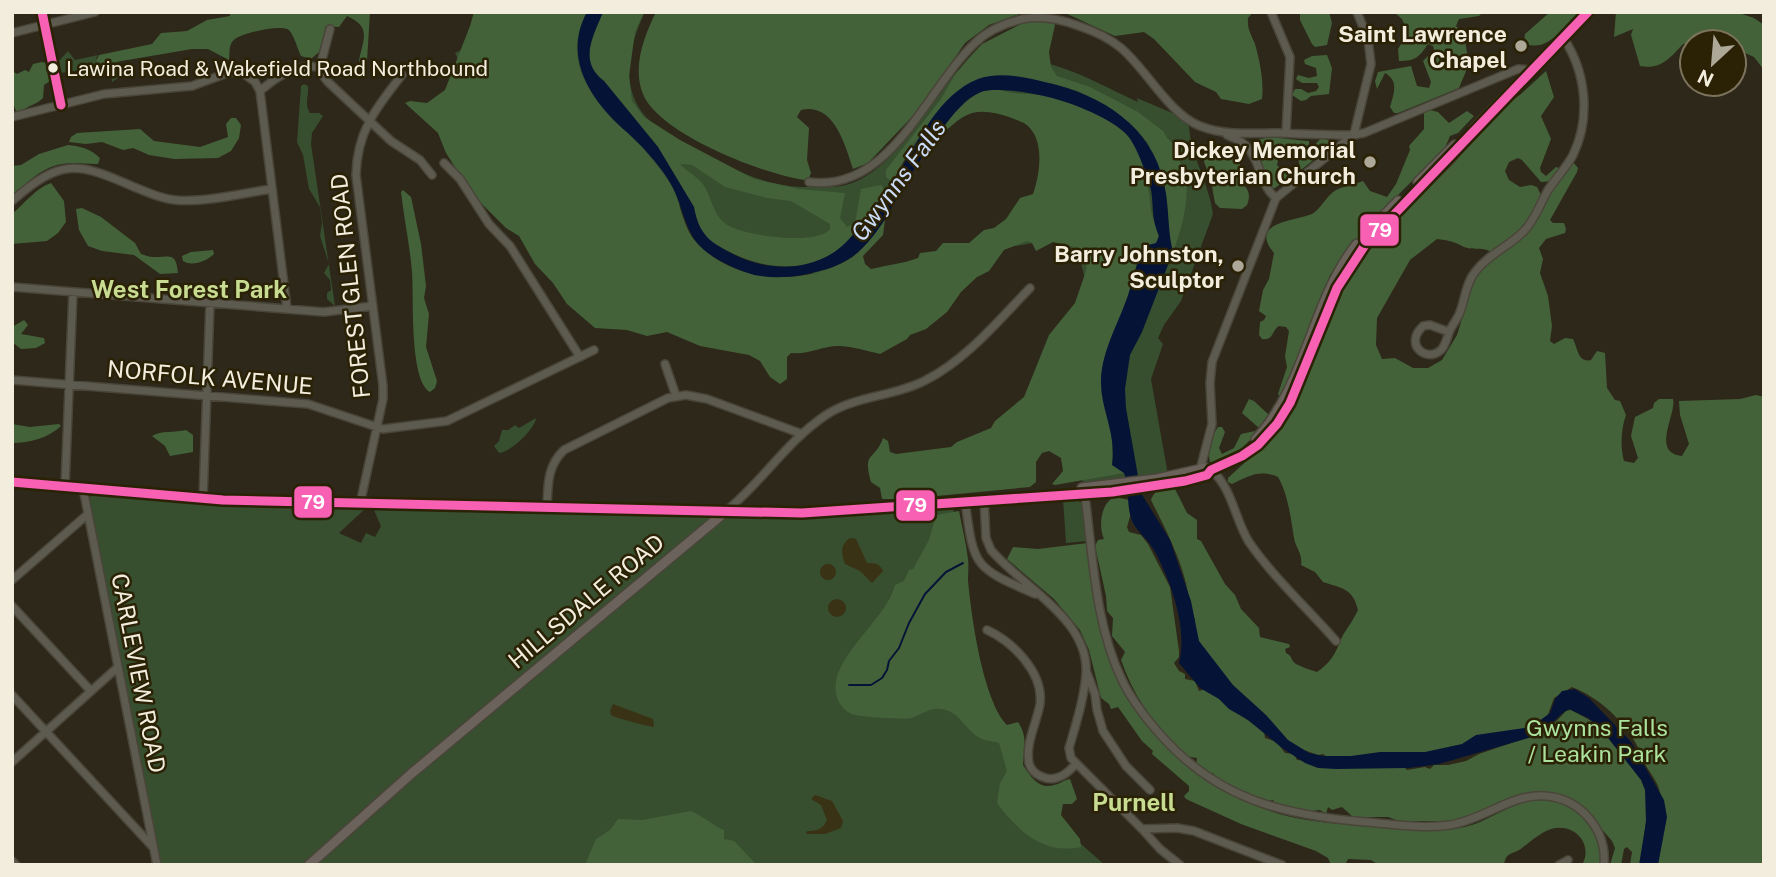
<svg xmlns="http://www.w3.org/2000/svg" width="1776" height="877" viewBox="0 0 1776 877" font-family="'Public Sans',sans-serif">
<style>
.green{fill:#374e2f}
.forest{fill:#44623a;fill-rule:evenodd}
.sand{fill:#3a3214}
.water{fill:#051436}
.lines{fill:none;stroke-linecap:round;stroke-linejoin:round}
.stream{stroke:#051436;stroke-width:2}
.minor-casing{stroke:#494539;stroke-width:10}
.major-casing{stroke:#494539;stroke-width:12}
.minor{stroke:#5d5a4f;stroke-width:7}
.major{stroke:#6b625b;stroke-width:9}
.bus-1-casing{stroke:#2b2206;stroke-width:14}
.bus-1{stroke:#f860b3;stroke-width:9}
.poi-dot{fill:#aea898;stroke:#2b2206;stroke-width:2.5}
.bus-dot{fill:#f3eddd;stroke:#2b2206;stroke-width:2.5}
.labels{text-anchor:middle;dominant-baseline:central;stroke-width:5;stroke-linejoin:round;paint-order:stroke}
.bus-label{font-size:21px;fill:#f3eddd;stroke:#2b2206;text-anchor:start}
.poi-label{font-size:23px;font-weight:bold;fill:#f3eddd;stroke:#2b2206;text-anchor:end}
.street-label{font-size:23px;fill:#f3eddd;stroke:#2b2206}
.park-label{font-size:23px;fill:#abe29d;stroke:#2b2206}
.water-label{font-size:24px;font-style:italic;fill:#cadbf8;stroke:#2b2206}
.neighbourhood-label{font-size:24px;font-weight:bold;fill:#c8dc91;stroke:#2b2206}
.line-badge{stroke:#2b2206;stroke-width:2.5}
.badge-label{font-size:19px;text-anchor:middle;font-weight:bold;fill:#fff}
</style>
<rect width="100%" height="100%" fill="#2d2819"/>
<path class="green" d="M513,12H645C629,45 619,87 646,117C666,139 701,152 728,166C756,180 783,188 815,187C825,187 836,188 846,185C883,176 915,127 937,98C943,91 949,78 956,73C966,67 986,63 997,61C1048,52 1093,82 1138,102L1137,98L1177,115L1189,126C1191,157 1209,183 1213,214L1181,301L1164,325L1158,338L1163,344L1151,379L1168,475L1083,486L1072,387L1086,283L1080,259L1065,241H1045L980,252L1054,194L1070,122L952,102L899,166L894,181L823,278L480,104L455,53L481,41Z
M68,51L75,60L98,55L96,59L104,64L118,62L120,64L118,78L112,82L111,71L101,67L60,73L58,62Z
M304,84L308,86C309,96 304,104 310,113H319L323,116L312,133L311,144L335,306L327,299V293L331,290L330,280L324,273L329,264L320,236L322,223L320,207L309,189L303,155L297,142L301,86Z
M536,418C535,429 511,452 499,453L494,446L499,441L502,430H508L515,425L519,428Z
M94,494L203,504L366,508L339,533L361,543L366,533L375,537L381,526L373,508L797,518L953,507L970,629L978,663L1012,752L1056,816L1081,844L1105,865H160L90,501V497Z
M1076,498L1082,504L1087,541L1066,543L1063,499Z"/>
<path class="forest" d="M230,12H370L367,61L363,64L359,61C363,39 372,27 347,16L339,27L326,26L319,52L311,59L301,56C297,48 295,37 289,30C281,24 243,33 235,39C228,44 230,53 229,60L208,49H192L104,64L96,61L99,55L152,44L161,33L187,31L207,20L230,16Z
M474,12H587C560,62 592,98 627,132C642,146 656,163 668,180C681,198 681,226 697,243C734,283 803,287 849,259C864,250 875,233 885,220L883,235L863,256L865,264L871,269C887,265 902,264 918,258L920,253L936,251L943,243H969L984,230L994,228L1006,219L1020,198L1033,194C1040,174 1046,137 1024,123C1020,121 1014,119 1009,117C997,113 984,110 972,113C958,117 949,130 936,137C947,122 960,103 977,94C990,86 999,91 1013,93C1022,94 1031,94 1040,95C1064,98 1110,117 1127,135C1143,152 1149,187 1151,210C1152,220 1160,231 1158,241L1136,265L1130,291L1103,364L1101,380L1112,437V465L1124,473L1055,485L1052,484L1063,471L1061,458L1049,451L1042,453L1036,462V482L1030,487L905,499H882L880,488L871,482C862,451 875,461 883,438L888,441L890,452L896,454L951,447L957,442L991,428L995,421L1024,397L1049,335L1075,303L1087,268L1083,255L1074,247L1053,242L1036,251L1032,243L1027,241L1004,250L989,271L977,277L961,292L947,312L926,329L910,335L907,339L880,354C868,351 854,347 841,346C823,345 809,355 791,353L787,357V379L780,384L770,377L760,361L749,355L700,346L667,332L647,336L627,330L595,328L567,304L553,283L535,264L519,236L506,228L472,194L446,153L438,133L405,103L410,101L427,103L445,90L470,26Z
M603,12H644L635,32L629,76L632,101L644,117L680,140L754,179L799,189L845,193L840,218L847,227L855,223L861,189L881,185L885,190C872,208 859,232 842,247C806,277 756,269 719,246C715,244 709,241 706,237C698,230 696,217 694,207L658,147L604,81C578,61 593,37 603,12ZM680,164L692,165L725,187L767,198L791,201L830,224V229C818,246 742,236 726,224C711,213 712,194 701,182C695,175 686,171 680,164Z
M656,12H1025L989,25L965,43L938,82L929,99L868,163L853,169C845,145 834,102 801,110L797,117L809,128L807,160L811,173L809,178L804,180C763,174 659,134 643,94C632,68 644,36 656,12Z
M1063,12H1253L1248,18C1247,29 1251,34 1255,44C1260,62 1264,81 1262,99L1249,104L1221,99L1216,92L1195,82L1154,39L1144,32L1115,36Z
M1300,12H1329L1332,23L1327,45L1315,47L1312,44L1300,20Z
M1394,12H1483L1479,16L1459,19L1456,26L1464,35L1469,64L1459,88L1398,113H1394L1390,107C1394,93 1399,81 1385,73L1377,89L1375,81L1378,72L1411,66L1417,86L1429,88L1431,82L1423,61L1428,56L1433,59L1436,57L1433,46L1428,44C1419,57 1416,61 1399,61L1398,49L1408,33L1402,19Z
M1550,12H1579C1564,27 1547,54 1524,43L1525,34Z
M1616,12H1736L1754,18L1764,25V70L1754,57L1745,53L1740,55L1738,60L1734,62V42L1683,44C1670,58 1661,70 1640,66L1631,35L1633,29L1614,37Z
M1025,22H1052L1055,25L1049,52L1051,67L1057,76L1090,87L1138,112L1163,131L1167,138L1179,149C1177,161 1184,170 1186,181C1189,202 1181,232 1173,252L1170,241L1166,193L1148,143L1130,123L1113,111L1078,91L1053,84L1029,79L954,94L914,143L892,182L886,177V170L941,99L956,73L968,59L982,44Z
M1327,55L1332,68L1329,94L1311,96L1306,100L1301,101L1292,95L1295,89H1301L1308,93L1316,91L1319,87L1317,83H1302L1296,79L1298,75L1309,78L1317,76L1316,68L1305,64L1304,60L1312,56Z
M42,62L46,63L50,81L44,85L43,98C36,105 29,105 22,111H16L12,101V71L17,74L25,70L29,72L33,64Z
M1546,71L1554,97L1541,116L1551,139L1540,168L1541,172L1546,176L1556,167L1562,169L1553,181L1541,182L1522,160L1518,158L1509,162L1505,171L1509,180L1520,187L1531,185L1537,187L1542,197L1524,228L1493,253C1484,246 1474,251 1464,247C1455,242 1448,240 1437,239L1410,260L1377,318L1376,345L1382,359L1395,358L1413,368H1428L1442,360L1457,335L1476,273L1488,260L1517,240L1573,162L1578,168L1577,172L1550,220L1553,223H1564L1566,229L1565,233L1546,239L1539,248L1543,259L1540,273L1548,296L1552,326L1550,341L1554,344L1565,338L1573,339C1578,349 1578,363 1591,360L1597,351L1605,353L1607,388L1615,400L1620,401L1626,415C1621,429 1620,446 1624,461L1634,463L1638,458L1631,436L1635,417L1653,408L1654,403L1659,399H1673C1677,414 1650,453 1682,456L1689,444L1680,415L1679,401L1740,399L1756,395L1764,397V865H1658C1658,841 1664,817 1660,793C1658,780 1647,771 1643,759C1632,728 1603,699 1572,687L1554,698L1547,717L1531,729L1440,755L1329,758L1323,754L1318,755L1293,746L1201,655L1193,625L1195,619C1186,610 1190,605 1188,594C1184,564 1164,526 1151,500C1155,488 1165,487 1175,489L1187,513L1197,520V539L1201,541L1225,584L1235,595L1241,609L1259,628L1260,637L1289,644L1290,647L1285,649L1286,653C1293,656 1290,660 1296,664C1302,667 1310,670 1317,672C1335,659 1335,652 1343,635C1348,627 1354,619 1358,610C1353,588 1341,588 1323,582L1315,572L1301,565C1303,554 1296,549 1294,538C1291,519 1288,494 1278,477C1259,469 1249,476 1232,484L1228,482V478L1268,441L1349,269L1383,229L1506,105L1521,94Z
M1430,110L1438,112L1449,123L1467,111L1474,116L1458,133L1450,136L1445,148L1386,207L1330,275L1283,397L1281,398L1278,394L1287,367L1285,356L1289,331L1286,327L1279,326C1271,331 1274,341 1262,339L1259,335L1260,322L1264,320L1266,316L1259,311L1263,290L1269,279L1274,253C1248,222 1295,221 1312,214C1320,210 1326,196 1336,190C1344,186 1354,185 1363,181L1370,191L1387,197L1396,184L1410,150L1409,146L1424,129V113Z
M231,118H236L241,125L239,138L231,151L218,158L174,159L149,155L133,148L123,150L102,142L86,144L69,142L71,137L77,133L140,129L154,141L200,147L228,137L226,124Z
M1269,137L1307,141H1309V147L1312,148L1321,138L1336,142L1301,170C1298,162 1299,152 1288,151L1279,155L1277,165L1286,174L1292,177L1273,189L1253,148L1257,140Z
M68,145C80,146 91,149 100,158L98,164C71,164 58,159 34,177C26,183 20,191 12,196V166L21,165L39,154Z
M1216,147L1219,159L1232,158L1240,161V182C1249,189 1251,194 1247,205L1242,209L1220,208L1215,203L1211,181L1203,159L1205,154L1214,153Z
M51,183L64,201L66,222L58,233L47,241L12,244V214C24,204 36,188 51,183Z
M403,190L411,197L421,244L426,286L424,298L429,314L426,347L437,381L435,388L430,392C409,380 414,297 412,272C410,246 404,219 401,192Z
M82,208L101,217L135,243L141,254C145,255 149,257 153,257C168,258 176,250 178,273L160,274L134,255L102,251L88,246L79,230L76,209Z
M213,250L214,254C207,261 192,267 183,261L182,256L191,252Z
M24,320L28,325L21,334L44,338L45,343L36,348L21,349L12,342V327Z
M1249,399L1254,401L1269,415L1274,404L1278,403L1258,432L1241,449L1216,462H1210C1207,452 1212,435 1218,427H1222L1225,432L1219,448L1222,454L1234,448L1241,434L1255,431L1259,428L1242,413Z
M12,424L30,427L59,424L61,426C48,438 30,443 12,443Z
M186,430L193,435V452L170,456L165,446L152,436C161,430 175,433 186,430Z
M1115,497L1129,500L1131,513L1127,527L1129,532L1141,535L1148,544L1170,587L1179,651V657L1174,663L1179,671L1185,674V679L1195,681L1199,691L1206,689L1264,732L1265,738L1277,742L1285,753L1294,754L1297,760L1397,768L1403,766L1407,770L1425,767L1430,769L1434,765H1448L1466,761L1479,754L1547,731L1566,711L1571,710L1597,724L1644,783L1649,793L1641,865H1630L1632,852L1627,847L1624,849L1621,865H1610L1615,848L1612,841L1585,810L1553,794L1455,821H1399L1388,817H1353L1342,807L1332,810L1328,807L1326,814L1320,810L1304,812L1275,805L1273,800L1264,802L1261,797C1251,799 1218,784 1213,773L1208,774L1196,766L1197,758C1193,757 1189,757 1186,755C1181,753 1178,747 1174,743C1150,719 1133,694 1121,660L1125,652L1112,636L1113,618L1107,611L1106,596L1095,546L1098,540L1104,539C1098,526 1101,502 1115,497Z
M959,511C962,527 966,543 968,559C969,566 968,573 968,580C971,615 983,701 1007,725L1018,722C1028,737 1024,748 1023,765C1030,776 1039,790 1054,785C1060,784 1064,780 1070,779L1077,799L1072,804H1063L1061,815L1080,839L1081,847C1043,855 1018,831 997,803L1000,783L1007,771L999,743C992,741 984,741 978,737C964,728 959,711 941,709C930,707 921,715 911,718C904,720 860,717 852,714C846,712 840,705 838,700C822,662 887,621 895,585L904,581L909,570L913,569L929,540L936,515Z
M1088,543C1094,584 1097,629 1113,667C1144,739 1205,791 1279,814C1308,822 1339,824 1369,826C1391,827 1416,832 1438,830C1452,829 1466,828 1480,822C1498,814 1518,801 1539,800C1575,799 1603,830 1601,865H1582C1594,844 1574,822 1551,829C1540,833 1531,841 1522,848C1513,855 1506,851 1504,865H1379L1371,860L1348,859L1345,865H1331L1328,858L1316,851L1241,824L1186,799L1184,796L1189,791V786L1152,754L1153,751L1142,741L1118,707L1111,709L1109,704L1101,698L1089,650L1080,630L1054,599L1007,559L1013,547L1038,549Z
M691,811C703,816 712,825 724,830V839L734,841L757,865H585L596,839L610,830L618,819L642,820Z"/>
<path class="sand" d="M850,538L856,539L867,563C876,563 879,563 883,571L872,583L860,571L845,564C841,553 840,545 850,538Z
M820 572a8 8 0 1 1 16 0a8 8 0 1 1-16 0Z
M828 608a9 9 0 1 1 18 0a9 9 0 1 1-18 0Z
M613,704L653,719L654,727C647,726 615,718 611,715L610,711Z
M815,795L832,801L843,821L841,828L825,834H806L807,831C817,831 823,829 827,820L821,805L811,799Z"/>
<path class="water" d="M587,12H603C593,37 578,61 604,81L658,147L694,207C699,236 712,244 737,256C769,272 814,271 842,246C856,234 887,192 897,175C919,141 938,95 978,79C1001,70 1034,79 1057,85C1112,100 1158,134 1166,194C1169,213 1168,233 1173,252L1142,332L1130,355L1125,389L1126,408L1141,493L1170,540L1191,601L1199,641L1233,685L1266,715L1288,740L1309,753L1323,756H1351L1380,752H1425L1462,744L1476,735L1531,727L1550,713L1555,699L1562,691L1575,689L1589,698L1631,742L1664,800L1667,817L1658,865H1639L1646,822L1645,790L1641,780L1602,730L1588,718L1569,709C1557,716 1549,728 1535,736L1439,764L1409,768L1336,769L1318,768L1305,763L1282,748L1248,720L1229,709L1219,699L1200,688L1179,663C1188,628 1171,582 1155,552C1149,540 1137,532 1132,521C1126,505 1130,490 1124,473L1112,465C1117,433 1100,409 1101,380C1102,349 1120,321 1129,292C1134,276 1137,261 1144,246L1156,243L1159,236C1151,217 1154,208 1151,190C1148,177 1137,147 1128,136C1114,119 1070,102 1048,97C1033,93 995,87 981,92C966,98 952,115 943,128C928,148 914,168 902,189C888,214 875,240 852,257C838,267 819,272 802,275C784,278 763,279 745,272C728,266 702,253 693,237C684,222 681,204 673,188C663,168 640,143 622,128C589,98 563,56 587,12Z"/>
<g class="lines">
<path class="stream" d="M849,685H871L882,678L887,670L889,661L899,648L909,623L925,594L946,572L963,563"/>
<defs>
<path id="minor" d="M42,12L61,105
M1271,12L1290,57L1286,133
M12,33L95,12
M320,67L330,29
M260,91C279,75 295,64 320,67L321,73L328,82L391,141L420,160L432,175
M12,117L104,94L192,86L230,72L243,73L255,82L260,91L287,309
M1227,135C1234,138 1242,141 1247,147C1261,161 1260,186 1276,198
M444,163L460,179L489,224L510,246L580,357
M809,182C891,193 926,89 975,43C987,31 1006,23 1022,19C1042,15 1060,19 1079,26C1094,31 1109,38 1121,48C1147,70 1169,114 1200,126C1225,136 1252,133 1279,133C1303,134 1328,135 1353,135L1364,133L1518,69L1533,70
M12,201C61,158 77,162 134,187C147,192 161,199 175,200C204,203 243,193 272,189
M12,287L324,312L373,306
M1449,332L1430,325L1423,326C1403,345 1427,363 1441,350C1446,345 1447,337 1450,330C1453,324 1458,318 1460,312C1465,299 1466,283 1475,272C1488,254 1509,247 1524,231C1535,220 1540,204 1548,190C1556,178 1566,168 1573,155C1591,118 1586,72 1564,39
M665,364L676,396
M12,380L308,404L383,429L447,421L594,350
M1200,470L1212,424L1210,383L1212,362L1276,198L1353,135L1355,130L1371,64L1368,39L1357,12
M1211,470C1232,487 1235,520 1249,542C1273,577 1308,609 1336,641
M65,486L73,292
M83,488L157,865
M1084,489C1093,552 1094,622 1122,680C1131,699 1145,717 1158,732C1216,799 1281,815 1366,822C1393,824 1422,829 1450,825C1483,820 1512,793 1546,796C1581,799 1607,830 1604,865
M203,499L210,303
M984,499L986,538L991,550C1021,586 1090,619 1086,674C1084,699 1076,724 1069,748L1071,758L1142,829L1177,828L1194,831L1282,865
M965,501C974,567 973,567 1035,594
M360,504L383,399V386L356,175C357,131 376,108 402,75
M547,507C548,485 547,466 564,450L668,398L686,395L707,399L802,434
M726,511C762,482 787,441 826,415C857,395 894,397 926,380C966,360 999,320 1030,288
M12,580L88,514
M12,606L90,690
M987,630C1013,642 1044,673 1040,704C1037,722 1025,744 1029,763C1032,775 1048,782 1059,777C1066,775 1071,769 1076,764
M1087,673L1095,694L1097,710L1103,731L1126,766L1150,790
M12,695L152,846
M12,762L118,667
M1142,829L1160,849L1180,865
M12,861L16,865
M1559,865L1568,860"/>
<path id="major" d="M1474,129L1588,12
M1418,182L1455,145
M1371,229L1398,201
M1256,439C1307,385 1311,302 1357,244
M12,482L223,500L802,513L1112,492L1195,479L1207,475L1211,470L1242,456L1258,445L1269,434L1290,403L1337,288L1349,266L1374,234L1450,159L1478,126
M1082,488L1157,479L1206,468L1211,470
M309,865L411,774L724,513"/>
</defs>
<use href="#minor" class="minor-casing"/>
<use href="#major" class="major-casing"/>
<use href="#minor" class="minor"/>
<use href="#major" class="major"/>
<defs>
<path id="bus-1" d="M42,12L61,105
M12,482L223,500L802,513L1112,492L1185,481L1207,475L1211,470L1242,456L1258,445L1277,424L1290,403L1337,288L1365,245L1588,12"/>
</defs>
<use href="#bus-1" class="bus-1-casing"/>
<use href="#bus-1" class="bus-1"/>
</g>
<g class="poi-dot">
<circle cx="1521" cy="46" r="7"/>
<circle cx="1370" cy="162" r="7"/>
<circle cx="1238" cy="266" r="7"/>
</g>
<circle class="bus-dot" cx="53" cy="68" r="6"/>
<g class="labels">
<g class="bus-label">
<text x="66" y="68">Lawina Road &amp; Wakefield Road Northbound</text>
</g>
<g class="poi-label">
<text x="1507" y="33">Saint Lawrence<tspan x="1507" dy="26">Chapel</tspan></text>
<text x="1356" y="149">Dickey Memorial<tspan x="1356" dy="26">Presbyterian Church</tspan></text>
<text x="1224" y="253">Barry Johnston,<tspan x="1224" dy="26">Sculptor</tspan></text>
</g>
<g class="street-label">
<text transform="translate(350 286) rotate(-96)">FOREST GLEN ROAD</text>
<text transform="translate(210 377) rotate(5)">NORFOLK AVENUE</text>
<text transform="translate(586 601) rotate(-40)">HILLSDALE ROAD</text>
<text transform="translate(139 673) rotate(79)">CARLEVIEW ROAD</text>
</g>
<g class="park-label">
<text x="1597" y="727">Gwynns Falls<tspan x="1597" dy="26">/ Leakin Park</tspan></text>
</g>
<g class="water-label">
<text transform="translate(898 180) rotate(-54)">Gwynns Falls</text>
</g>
<g class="neighbourhood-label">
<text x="189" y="289">West Forest Park</text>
<text x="1134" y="802">Purnell</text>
</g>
</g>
<g class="line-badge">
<rect x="1359" y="213" width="41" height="34" rx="7" fill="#f860b3"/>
<rect x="293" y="485" width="40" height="34" rx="7" fill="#f860b3"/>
<rect x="895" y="489" width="41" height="33" rx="7" fill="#f860b3"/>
</g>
<g class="badge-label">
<text x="1380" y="237">79</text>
<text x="313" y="509">79</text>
<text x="915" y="512">79</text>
</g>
<rect width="1776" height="877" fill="none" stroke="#f3eddd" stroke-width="28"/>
<g transform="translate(1713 63) rotate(206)"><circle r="33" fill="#2b2206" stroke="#7b735c" stroke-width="2"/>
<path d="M0-5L12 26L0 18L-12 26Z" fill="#aea898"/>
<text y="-10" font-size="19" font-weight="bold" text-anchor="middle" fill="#f3eddd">N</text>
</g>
</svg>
